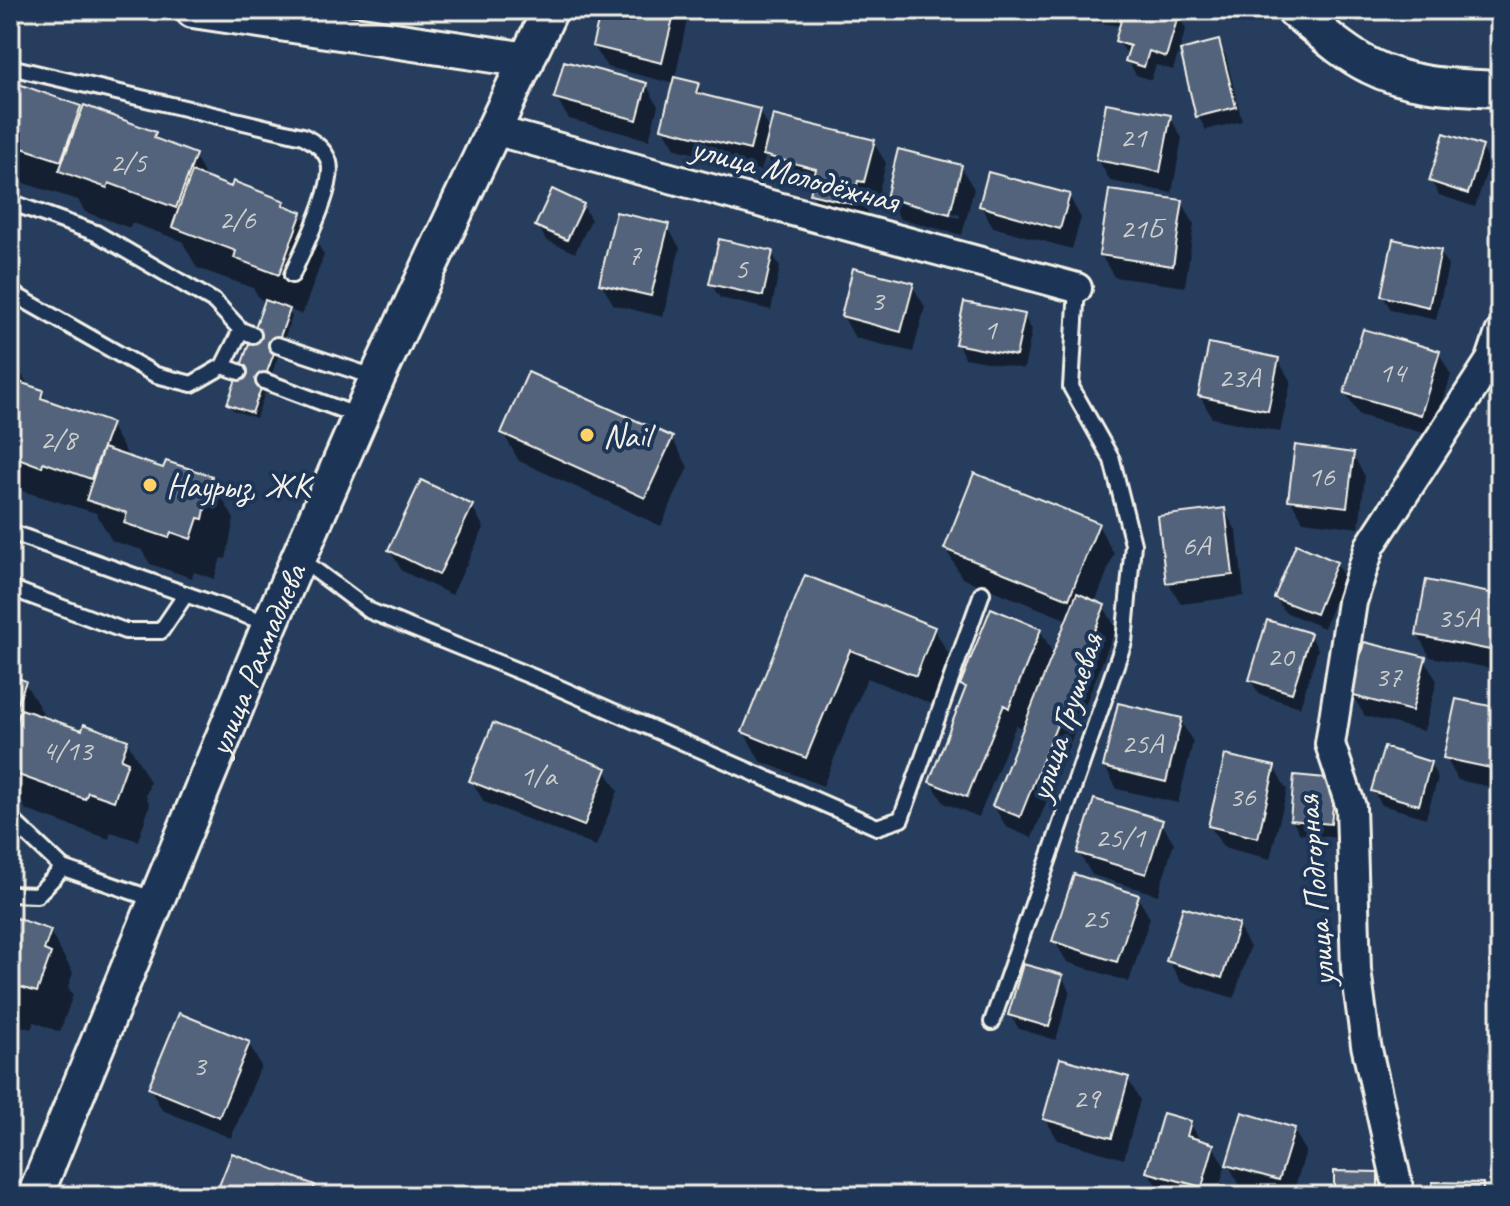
<svg xmlns="http://www.w3.org/2000/svg" width="1510" height="1206" viewBox="0 0 1510 1206" font-family="Caveat,sans-serif">
<style>
.shadow{fill:#0007;fill-rule:evenodd}
.building{fill:#52647b;stroke:#f4f1e8;stroke-width:2}
.lines{fill:none;stroke-linecap:round;stroke-linejoin:round}
.service-casing{stroke:#f4f1e8;stroke-width:20}
.minor-casing{stroke:#f4f1e8;stroke-width:34}
.tertiary-casing{stroke:#f4f1e8;stroke-width:40}
.service{stroke:#1d3557;stroke-width:14}
.minor{stroke:#1d3557;stroke-width:28}
.tertiary{stroke:#1d3557;stroke-width:34}
.poi-dot{fill:#ffd166;stroke:#1d3557;stroke-width:3}
.labels{text-anchor:middle;dominant-baseline:central;stroke-width:8;stroke-linejoin:round;paint-order:stroke}
.number-label{font-size:30px;fill:#cccecd}
.street-label{font-size:34px;fill:#f4f1e8;stroke:#1d3557}
.poi-label{font-size:34px;fill:#f4f1e8;stroke:#1d3557;text-anchor:start}
</style>
<rect width="100%" height="100%" fill="#263d5d"/>
<filter id="ink" filterUnits="userSpaceOnUse"><feTurbulence type="fractalNoise" baseFrequency=".0125" numOctaves="2"/><feDisplacementMap in="SourceGraphic" scale="16" xChannelSelector="R" yChannelSelector="G"/><feConvolveMatrix kernelMatrix="1 2 1 2 8 2 1 2 1" color-interpolation-filters="sRGB"/></filter>
<g filter="url(#ink)">
<path class="shadow" d="M603,10H689L675,79L697,85L704,97L759,111L771,131L873,142L886,163L876,203L870,201L864,225L824,215L812,194L814,186L778,176L766,155L761,171L676,149L663,128L675,84L607,67L594,46Z
M1052,10H1122V23L1127,10L1153,14L1154,10H1162L1178,15L1186,29L1173,70L1156,65L1151,80L1136,75L1128,61L1129,56L1117,40L1121,26L1055,16Z
M1218,42L1226,56L1242,121L1206,130L1198,116Z
M10,74L18,86L79,108L83,114L155,133L160,143L194,155L208,181L283,202L287,209L301,214L324,255L302,315L288,309L292,317L256,418L233,410L230,404L267,302L260,299L253,288L197,268L182,241L132,223L130,228L85,212L78,200L10,179Z
M646,84L658,106L649,140L569,119L556,98Z
M1170,117L1182,138L1172,193L1110,181L1098,159Z
M1482,148L1490,162L1475,207L1439,195L1431,181Z
M961,167L974,189L962,235L900,219L888,197ZM902,200L960,215L959,218L902,204Z
M1069,196L1081,218L1072,249L993,227L981,206Z
M1182,202L1194,224L1185,287L1114,277L1101,255Z
M583,205L591,220L575,253L546,240L538,226Z
M667,226L680,248L663,317L614,305L601,284Z
M1440,252L1448,266L1436,320L1391,310L1383,296Z
M772,253L780,267L771,310L720,298L711,284Z
M912,285L925,307L913,352L855,338L843,316Z
M1023,315L1032,330L1024,369L965,358L957,343Z
M1439,353L1451,375L1433,436L1359,415L1346,393Z
M10,354L30,388L42,392L48,403L110,425L130,459L165,470L211,478L234,519L226,559L221,558L214,579L194,572L192,578L150,564L142,550L112,541L96,513L22,491L10,476Z
M1278,360L1291,382L1280,432L1212,418L1200,396Z
M503,433L672,438L688,467L661,526L519,461Z
M1353,455L1365,476L1359,528L1303,521L1290,499Z
M472,506L484,528L452,595L402,571L390,550Z
M1224,510L1237,532L1244,596L1181,604L1168,582Z
M1098,525L1114,554L1095,603L1104,607L1116,628L1032,838L1006,827L994,806L1024,729L1016,725L979,817L944,803L931,782L966,692L962,685L1040,630L1054,655L1068,620L962,578L946,549Z
M1336,563L1344,577L1324,628L1285,612L1276,598Z
M806,578L934,629L951,658L932,704L867,678L823,786L760,761L744,732Z
M1500,596V670L1430,657L1418,635Z
M1310,635L1318,649L1300,707L1259,694L1251,680Z
M1424,659L1437,681L1424,731L1365,716L1352,695Z
M10,677L25,683L47,720L84,733L127,741L150,782L146,796L150,805L138,841L111,832L109,839L26,810L10,782Z
M1500,710V789L1458,780L1446,758Z
M1180,720L1193,742L1178,803L1117,789L1105,767Z
M1430,763L1438,778L1426,818L1382,805L1373,791Z
M1274,768L1287,790L1270,859L1223,847L1210,826Z
M605,770L618,791L596,846L484,802L472,781Z
M1334,781L1343,795L1339,838L1300,834L1292,820Z
M1161,822L1174,843L1158,895L1092,875L1079,853Z
M1137,896L1150,918L1129,982L1067,962L1054,940Z
M10,918L50,932L73,973L68,987L73,995L60,1032L34,1022L31,1029L10,1022Z
M1238,926L1250,947L1234,998L1181,982L1168,960Z
M1062,977L1070,991L1056,1040L1019,1029L1010,1015Z
M249,1044L261,1066L231,1138L162,1110L150,1088Z
M1128,1079L1140,1100L1124,1159L1058,1140L1045,1119Z
M1190,1123L1201,1142L1213,1146L1225,1167L1217,1196L1161,1193L1148,1172Z
M1293,1129L1306,1151L1292,1196H1274L1240,1186L1228,1164Z
M1377,1174L1385,1188V1196H1336Z
M314,1187L319,1196H217Z"/>
<path class="building" d="M601,10H675L662,63L592,46Z
M1124,10L1179,13L1166,57L1149,51L1144,67L1125,61L1130,46L1115,41Z
M1219,40L1236,107L1196,117L1180,50Z
M564,61L647,83L637,120L554,98Z
M10,72L13,73L10,81L81,106L61,161L13,145L10,149Z
M674,77L699,83L696,93L760,109L750,150L661,128Z
M1106,103L1171,115L1160,172L1096,160Z
M84,105L156,132L154,138L196,154L176,208L109,183L107,188L59,171Z
M773,115L875,140L864,182L858,181L852,204L810,194L816,169L763,155Z
M1444,133L1483,146L1468,194L1429,181Z
M898,149L962,165L950,214L886,198Z
M192,172L231,187L233,181L285,201L283,205L302,212L279,275L234,258L236,251L172,227Z
M988,172L1070,194L1060,229L979,206Z
M552,189L584,204L567,240L535,226Z
M1109,190L1183,200L1173,266L1099,255Z
M616,212L669,224L651,296L599,284Z
M719,239L773,251L763,296L709,284Z
M1393,239L1441,250L1429,307L1381,296Z
M853,268L914,283L901,332L841,316Z
M265,300L290,309L252,413L227,404Z
M964,302L1025,314L1016,356L955,344Z
M1363,329L1440,351L1421,415L1344,393Z
M1209,343L1279,358L1268,411L1198,396Z
M528,372L673,437L645,498L501,433Z
M10,379L43,390L41,398L112,423L91,479L43,462L42,467L10,455Z
M1295,445L1354,453L1347,507L1288,500Z
M103,448L163,468L166,461L212,476L203,519L198,518L191,539L171,532L169,538L124,523L127,513L86,500Z
M974,473L1099,523L1069,599L944,549Z
M421,480L473,505L439,575L388,550Z
M1225,508L1233,575L1166,583L1158,516Z
M1296,544L1337,562L1316,614L1274,598Z
M805,575L935,627L916,676L850,650L806,758L742,732Z
M1426,580L1500,595L1490,650L1416,635Z
M1077,593L1105,605L1020,817L992,806Z
M991,608L1041,629L1009,708L1004,705L967,797L929,782L966,687L960,685Z
M1267,620L1311,633L1292,693L1249,680Z
M1364,642L1426,657L1412,711L1350,695Z
M10,675L26,681L10,724Z
M1456,699L1500,708V770L1443,758Z
M1118,703L1182,718L1166,782L1103,767Z
M21,709L82,730L84,724L128,740L121,759L128,762L114,801L88,792L85,799L10,772V741Z
M493,723L607,768L584,826L469,781Z
M1384,747L1431,762L1419,805L1371,791Z
M1225,755L1275,766L1258,838L1208,826Z
M1294,775L1336,779L1331,824L1290,820Z
M1094,799L1163,820L1146,874L1077,853Z
M1074,874L1139,895L1117,962L1052,941Z
M1183,907L1239,924L1222,978L1166,961Z
M10,916L51,930L44,950L51,953L37,992L10,984Z
M1023,964L1063,975L1049,1027L1008,1015Z
M179,1013L250,1042L219,1117L148,1088Z
M1060,1058L1129,1077L1112,1138L1043,1119Z
M1242,1112L1295,1128L1279,1180L1226,1165Z
M1163,1113L1191,1121L1187,1136L1214,1144L1202,1187L1146,1172Z
M232,1153L315,1185L311,1196H215Z
M1334,1171L1378,1172V1196H1334Z
M1432,1182L1483,1183V1196H1432Z"/>
<g class="lines">
<defs>
<path id="service" d="M10,67L303,136C314,142 325,149 329,162C336,186 302,251 292,275
M10,202L96,233L215,302L241,330L253,335
M10,292L156,375L192,384L223,366L241,330
M277,345L377,378
M223,366L239,372
M264,381L361,417
M10,532L270,624
M299,558L370,611L548,683L877,827L901,819L982,593
M10,588L125,631H161L186,594
M10,818L63,868L156,900
M10,894L37,895L63,868
M992,1022L1124,642L1133,544L1112,460L1071,387L1077,288"/>
<path id="minor" d="M493,130L1077,288
M1400,1196L1366,1045L1356,970L1351,807L1330,744L1352,602L1370,546L1491,360L1500,333"/>
<g id="tertiary">
<path d="M193,10L527,60"/>
<path d="M1294,10C1318,29 1343,53 1370,66C1411,87 1456,87 1500,89"/>
<path id="s1" d="M35,1196L270,624L377,378L550,10"/>
</g>
</defs>
<use href="#service" class="service-casing"/>
<use href="#minor" class="minor-casing"/>
<use href="#tertiary" class="tertiary-casing"/>
<use href="#service" class="service"/>
<use href="#minor" class="minor"/>
<use href="#tertiary" class="tertiary"/>
</g>
</g>
<g class="poi-dot">
<circle cx="587" cy="435" r="8"/>
<circle cx="150" cy="485" r="8"/>
</g>
<g class="labels">
<g class="number-label">
<text x="1133" y="137">21</text>
<text x="128" y="162">2/5</text>
<text x="237" y="219">2/6</text>
<text x="1141" y="228">21Б</text>
<text x="634" y="254">7</text>
<text x="741" y="268">5</text>
<text x="877" y="300">3</text>
<text x="990" y="329">1</text>
<text x="1392" y="372">14</text>
<text x="1239" y="377">23А</text>
<text x="58" y="439">2/8</text>
<text x="1321" y="476">16</text>
<text x="1196" y="545">6А</text>
<text x="1458" y="617">35А</text>
<text x="1280" y="656">20</text>
<text x="1388" y="676">37</text>
<text x="1142" y="743">25А</text>
<text x="67" y="750">4/13</text>
<text x="538" y="775">1/а</text>
<text x="1242" y="796">36</text>
<text x="1120" y="837">25/1</text>
<text x="1095" y="918">25</text>
<text x="199" y="1065">3</text>
<text x="1086" y="1098">29</text>
</g>
<g class="street-label">
<text transform="translate(795 174) rotate(15)">улица Молодёжная</text>
<text stroke="none"><textPath href="#s1" startOffset="580">улица Рахмадиева</textPath></text>
<text transform="translate(1065 717) rotate(-72)">улица Грушевая</text>
<text transform="translate(1315 891) rotate(-95)">улица Подгорная</text>
</g>
<g class="poi-label">
<text x="603" y="435">Nail</text>
<text x="166" y="485">Наурыз, ЖК</text>
</g>
</g>
<rect width="1510" height="1206" fill="none" stroke="#1d3557" stroke-width="40"/>
<rect x="20" y="20" width="1470" height="1166" fill="none" stroke="#f4f1e8" stroke-width="3" filter="url(#ink)"/>
</svg>
